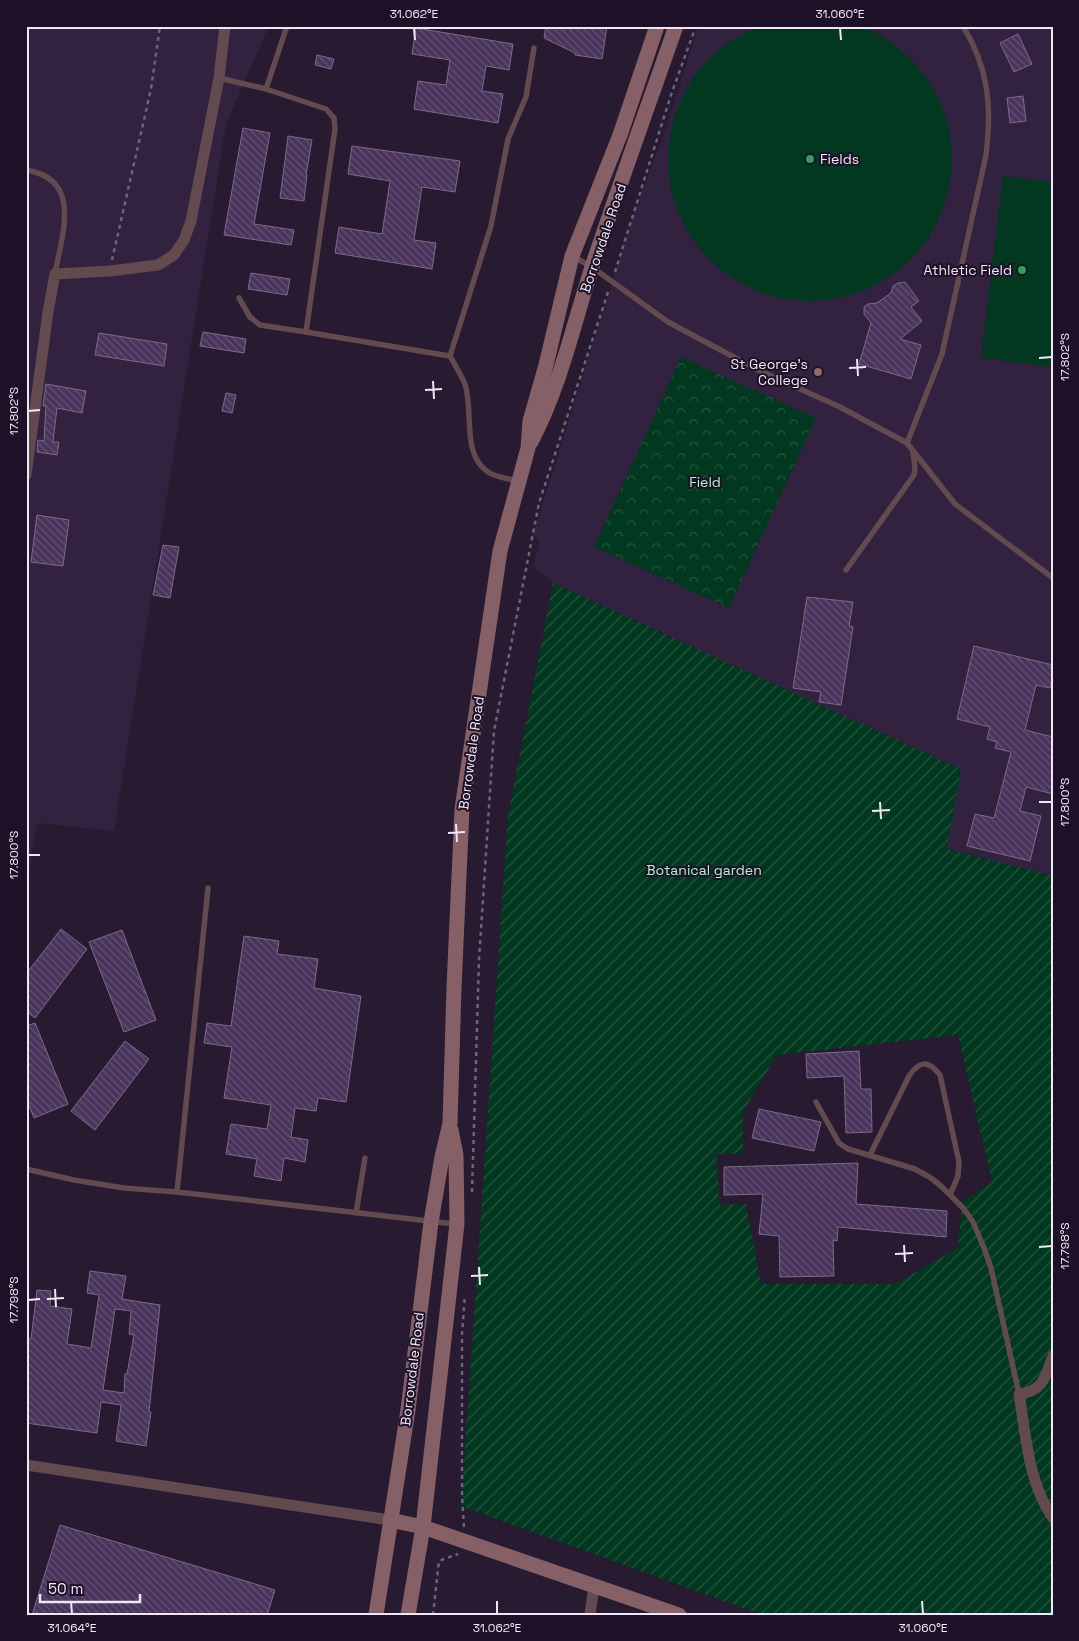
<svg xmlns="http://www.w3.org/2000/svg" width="1079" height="1641" viewBox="0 0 1079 1641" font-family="'Space Grotesk',sans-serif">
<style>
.built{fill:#32213f}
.grass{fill:#01381f}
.park{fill:url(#park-crowns)}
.garden{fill:url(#garden-furrows);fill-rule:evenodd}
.building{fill:url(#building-back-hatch);stroke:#7a6b87;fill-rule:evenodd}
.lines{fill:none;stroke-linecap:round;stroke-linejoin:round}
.path{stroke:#6e6378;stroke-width:2.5;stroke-dasharray:4 4;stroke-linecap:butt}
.lane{stroke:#624a4e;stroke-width:5.5}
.street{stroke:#624a4e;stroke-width:11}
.secondary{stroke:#866067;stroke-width:15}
.ticks{fill:none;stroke:#efe7f7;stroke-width:2}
.leisure-dot{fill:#2e9e5b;stroke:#1e1127;stroke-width:2}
.education-dot{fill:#8d6e63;stroke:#1e1127;stroke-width:2}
.labels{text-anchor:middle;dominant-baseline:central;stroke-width:4;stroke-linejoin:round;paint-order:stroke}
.poi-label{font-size:14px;fill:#efe7f7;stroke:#1e1127;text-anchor:end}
.street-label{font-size:14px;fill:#efe7f7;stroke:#1e1127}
.park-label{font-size:14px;fill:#a8f7c7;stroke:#1e1127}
.neatline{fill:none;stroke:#efe7f7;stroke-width:2}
.ticks-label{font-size:12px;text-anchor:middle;fill:#efe7f7}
</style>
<defs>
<pattern id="park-crowns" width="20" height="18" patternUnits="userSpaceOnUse" patternTransform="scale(1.25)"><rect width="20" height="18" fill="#01381f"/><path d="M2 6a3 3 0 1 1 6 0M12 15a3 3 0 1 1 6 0" fill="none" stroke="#265540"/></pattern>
<pattern id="garden-furrows" width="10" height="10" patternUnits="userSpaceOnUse" patternTransform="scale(1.25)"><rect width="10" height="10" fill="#01381f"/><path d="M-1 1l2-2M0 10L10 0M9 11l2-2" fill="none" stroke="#265540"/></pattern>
<pattern id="building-back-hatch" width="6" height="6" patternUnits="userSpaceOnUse" patternTransform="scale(1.25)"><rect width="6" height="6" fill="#4a345c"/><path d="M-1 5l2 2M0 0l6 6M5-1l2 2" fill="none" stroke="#645174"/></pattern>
</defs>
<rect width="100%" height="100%" fill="#271a31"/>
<path class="built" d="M26,26H269L226,124L114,831L37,823L26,892Z
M698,26H1053V876L947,849L661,632L553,583L533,566L540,541L533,535L635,209L664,135Z"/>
<path class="grass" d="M668 159a142 142 0 1 1 284 0a142 142 0 1 1-284 0Z
M1003,176L1053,182V367L981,358Z"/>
<path class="park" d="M681,357L816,418L729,608L594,547Z"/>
<path class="garden" d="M553,583L961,769L947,849L1053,876V1615H762L461,1506L508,816ZM958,1035L992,1182L962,1202L958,1248L895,1284H761L746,1204L720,1205L716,1155L743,1153V1112L777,1055Z"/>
<path class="building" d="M546,26H607L602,59L575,55V53L544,38Z
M416,28L513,44L509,70L486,66L482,91L503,94L498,123L414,109L418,81L446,85L450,60L412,54Z
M1018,34L1032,64L1014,72L1000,43Z
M317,55L334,59L331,69L315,65Z
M1023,96L1026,121L1010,123L1007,98Z
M243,128L270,133L254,224L294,230L291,245L224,235Z
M288,136L312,140L306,175H307L304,201L280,198Z
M352,146L460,161L455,192L422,187L414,240L436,243L432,269L335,253L339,227L382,234L390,181L348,174Z
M251,273L290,279L287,295L248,289Z
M905,282L919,301L911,307L922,321L900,339L921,345L911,379L859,364L871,323L864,314V307L868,304L877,303L891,293L893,286L898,283Z
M203,332L246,339L244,353L200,346Z
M99,333L167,344L164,366L95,355Z
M46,384L86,391L82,413L57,408L53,442H59L57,455L37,452L38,440L44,441L46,406H43Z
M226,393L236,395L232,413L222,411Z
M37,515L69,520L63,566L31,562Z
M163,545L179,547L170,598L153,595Z
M807,597L853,602L849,626L853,627L841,705L819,702L821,692L793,688Z
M974,646L1053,665V676L1050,688L1036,685L1025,730L1053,737V794L1026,787L1020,811L1041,816L1030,861L967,846L975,814L994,818L1011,752L995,748L997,742L987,739L990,727L957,719Z
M61,929L87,949L35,1018L26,1011V974Z
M122,930L156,1020L124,1032L89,942Z
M244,936L279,941L277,954L318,959L314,988L361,996L346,1102L318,1098L316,1111L295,1108L291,1137L308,1140L305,1162L284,1158L281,1181L254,1176L257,1159L226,1154L231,1124L267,1129L271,1105L224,1098L232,1047L204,1043L207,1023L231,1026Z
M35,1023L68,1104L34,1118L26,1098V1026Z
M125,1041L149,1059L95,1130L71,1111Z
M859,1051L861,1089H871L872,1132L846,1133L844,1076L807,1078L806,1054Z
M759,1109L821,1122L814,1151L752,1138Z
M858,1163L856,1204L947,1211L946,1237L838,1227L837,1241L833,1240L834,1276L780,1277L779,1236L759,1234L763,1194L724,1195V1167Z
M90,1271L126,1276L122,1299L160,1305L149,1412H151L146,1446L116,1441L121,1405L101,1402L97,1433L26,1423V1339H31L37,1290L51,1291L50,1306L72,1309L67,1344L91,1348L99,1295L87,1293ZM115,1309L131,1311L129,1334L134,1335L127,1374H125L124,1393L103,1390Z
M60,1525L275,1590L267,1615H32Z"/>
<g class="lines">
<path class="path" d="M112,260L151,89L160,26
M615,272L671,95L696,26
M472,1192L479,960L494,731L539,503L609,289
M464,1527L462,1496V1334L465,1295
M433,1615L439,1561L458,1554"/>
<path class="lane" d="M219,78L266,89L326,109L334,118L335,129L306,332L260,325L250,317L239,298
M266,89L287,26
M26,170C83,179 62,234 55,274
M574,257L592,267L668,322L756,369L840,407L907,443L955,504L1053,578
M306,332L450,356C455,365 461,375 465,384C474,411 461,454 488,472C495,477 509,479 518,481
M450,356L491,226L508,139L526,97L534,48
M908,445L907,443L942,354L986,155C992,107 989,69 963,26
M846,570L914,475L915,467L913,453
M816,1102L839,1143L848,1149L915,1169L931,1178L941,1186L964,1209L973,1222L984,1248L991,1268L1019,1394
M870,1155L909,1076C920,1060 928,1060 940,1075L959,1162L958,1176L950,1195
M26,1169L74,1180L124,1188L177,1192L455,1224
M177,1192L208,888
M356,1213L365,1158"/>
<path class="street" d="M26,475L48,312L55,274L110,271L158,265L174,255L184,240L191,221L219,78L225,26
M1053,1356C1045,1377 1044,1391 1019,1394C1026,1435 1028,1483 1053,1518
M26,1465L390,1520
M590,1615L594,1585"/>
<path class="secondary" d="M531,442C560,387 573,326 592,267C619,186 648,106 676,26
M390,1520L423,1527L679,1615
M376,1615L408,1410L431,1222L442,1157L450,1123L454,988L462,809L500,551L528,448L530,421L546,365L572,256L620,135L657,26
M408,1615L423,1527L457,1224L456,1155L451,1130"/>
</g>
<path class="ticks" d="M414,28L415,40M840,28L841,40M1039,358L1052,357M857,359L858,376M849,368L866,367M433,381L434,399M425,390L442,389M28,411L40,410M880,802L881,819M1039,802H1052M872,811L890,810M456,824L457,842M448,833L465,832M28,855H40M904,1245L905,1262M1039,1247L1052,1246M895,1254L913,1253M479,1267L480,1285M471,1276L488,1275M55,1289L56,1307M47,1299L64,1298M28,1300L40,1299M71,1601L72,1614M497,1601V1614M922,1601L923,1614"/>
<g class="leisure-dot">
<circle cx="810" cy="159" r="5"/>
<circle cx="1022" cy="270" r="5"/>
</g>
<circle class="education-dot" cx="818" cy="372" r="5"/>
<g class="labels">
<g class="poi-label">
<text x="820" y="159" text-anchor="start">Fields</text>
<text x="1012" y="270">Athletic Field</text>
<text x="808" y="364">St George's<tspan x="808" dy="16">College</tspan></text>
</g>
<g class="street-label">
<text transform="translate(603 238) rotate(-71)">Borrowdale Road</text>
<text transform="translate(471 753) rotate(-82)">Borrowdale Road</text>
<text transform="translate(412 1369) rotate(-83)">Borrowdale Road</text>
</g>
<g class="park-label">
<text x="705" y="482">Field</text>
<text x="704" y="870">Botanical garden</text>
</g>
</g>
<rect width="1079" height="1641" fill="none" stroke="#1e1127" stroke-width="55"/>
<path d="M40 1594v8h100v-8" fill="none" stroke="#efe7f7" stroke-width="2.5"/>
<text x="48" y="1594" font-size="15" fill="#efe7f7" stroke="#1e1127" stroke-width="4" paint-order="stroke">50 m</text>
<rect x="28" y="28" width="1024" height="1586" class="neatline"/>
<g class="ticks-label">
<text x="414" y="18">31.062°E</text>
<text x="840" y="18">31.060°E</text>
<text transform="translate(1065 357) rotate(-90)" y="4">17.802°S</text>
<text transform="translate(14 411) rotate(-90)" y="4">17.802°S</text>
<text transform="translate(1065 802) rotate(-90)" y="4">17.800°S</text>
<text transform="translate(14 855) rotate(-90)" y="4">17.800°S</text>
<text transform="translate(1065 1246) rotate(-90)" y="4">17.798°S</text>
<text transform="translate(14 1300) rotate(-90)" y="4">17.798°S</text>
<text x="72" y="1632">31.064°E</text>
<text x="497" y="1632">31.062°E</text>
<text x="923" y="1632">31.060°E</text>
</g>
</svg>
